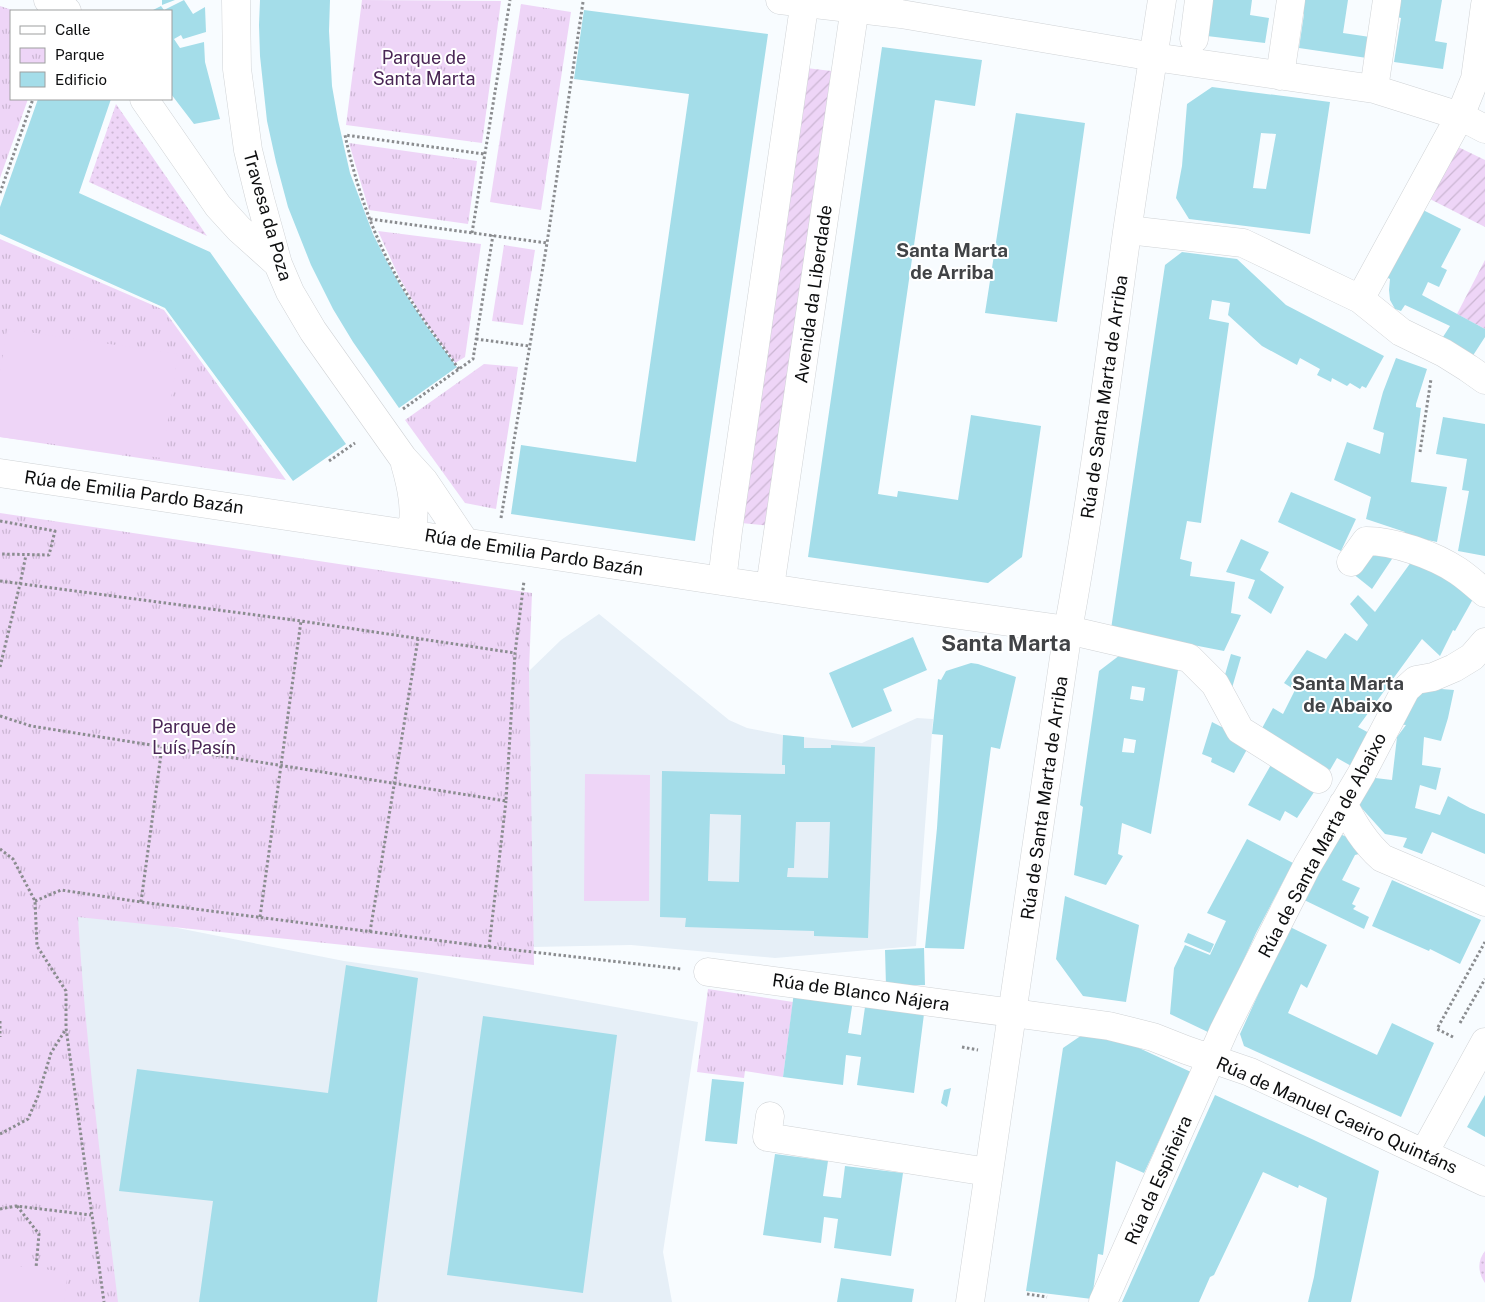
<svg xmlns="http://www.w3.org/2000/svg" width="1485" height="1302" viewBox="0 0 1485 1302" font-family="'Public Sans',sans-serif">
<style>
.built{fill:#e6eff7}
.grass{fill:url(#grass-dots)}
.park{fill:url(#park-tufts)}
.garden{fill:url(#garden-furrows)}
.pitch{fill:#eed5f7}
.building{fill:#a4dde9;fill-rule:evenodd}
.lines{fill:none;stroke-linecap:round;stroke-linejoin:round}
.street-casing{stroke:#d0d3d6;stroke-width:29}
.secondary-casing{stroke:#d0d3d6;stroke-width:29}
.path{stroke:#8a8c8f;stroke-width:3;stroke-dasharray:2.5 2.5;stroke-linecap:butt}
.street{stroke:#fff;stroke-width:28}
.secondary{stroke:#fff;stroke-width:28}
.labels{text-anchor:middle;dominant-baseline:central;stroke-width:4;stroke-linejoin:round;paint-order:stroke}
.park-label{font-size:18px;fill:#4a2656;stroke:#fff}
.street-label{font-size:18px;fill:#0d0e0f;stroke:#fff}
.neighbourhood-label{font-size:19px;font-weight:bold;fill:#414346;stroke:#fff}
.district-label{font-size:22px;font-weight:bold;fill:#414346;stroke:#fff}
</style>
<defs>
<pattern id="grass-dots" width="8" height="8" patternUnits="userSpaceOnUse" patternTransform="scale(1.25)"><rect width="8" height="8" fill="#eed5f7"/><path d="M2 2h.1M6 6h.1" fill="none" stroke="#cbb6d3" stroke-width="1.8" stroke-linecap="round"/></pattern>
<pattern id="park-tufts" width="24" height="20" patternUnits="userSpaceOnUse" patternTransform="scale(1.25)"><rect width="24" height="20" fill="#eed5f7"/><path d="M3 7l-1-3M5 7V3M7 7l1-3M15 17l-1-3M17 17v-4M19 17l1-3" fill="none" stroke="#cbb6d3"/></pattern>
<pattern id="garden-furrows" width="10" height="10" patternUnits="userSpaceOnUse" patternTransform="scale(1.25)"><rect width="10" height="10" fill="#eed5f7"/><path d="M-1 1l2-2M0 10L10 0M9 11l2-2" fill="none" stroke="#cbb6d3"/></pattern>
</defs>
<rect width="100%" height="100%" fill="#f8fcff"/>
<path class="built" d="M599,614L729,720L747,728L783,735L862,743L917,718L933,719L916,946L775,958L631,945L533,947L529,671L561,640Z
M67,910L112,915L344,961L422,972L698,1022L663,1252L672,1302H117Z"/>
<path class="grass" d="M116,104L207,236L89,182Z
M1485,1251V1283C1478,1273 1477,1261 1485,1251Z"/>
<path class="park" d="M362,0L501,1L482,143L346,125Z
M521,4L571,12L541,210L490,202Z
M0,6L15,11H11V99H28L0,178Z
M349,143L477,161L468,224L369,210Z
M378,231L481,244L465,357L455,363L424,320L399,277Z
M0,239L164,310L286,480L0,437Z
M504,245L535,250L523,325L492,321Z
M484,364L518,367L496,509L465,503L405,420Z
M0,513L532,593L529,671L534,965L78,917C86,1046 102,1174 118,1302H0Z
M708,989L793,1002L783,1077L745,1071L744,1078L697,1072Z"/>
<path class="garden" d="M806,68L840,72L772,526L741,523Z
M1456,146L1485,160V227L1426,197Z
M1485,260V329L1457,314Z"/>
<path class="pitch" d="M7,329L178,354L162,458L0,437V373Z
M585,774L650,775L649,901H584Z
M0,1264L68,1272L64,1302H0Z"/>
<path class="building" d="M162,0H175L162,5Z
M184,0L193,14L205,7L206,32L183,39L181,35L174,39L180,48L204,42L205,62L220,119L194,124L171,94V11H151L161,6L164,10Z
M260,0H330L329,31L332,86L338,120L350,173L373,234L385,258L401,287L426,325L457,367L399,408L353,342L333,309L311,265L288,207L276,162L267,121L260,56L259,25Z
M1212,0H1252L1250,15L1269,18L1265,43L1207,36Z
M1304,0H1348L1343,33L1370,37L1367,58L1299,48L1304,14L1302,13Z
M1400,0H1442L1435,41L1447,43L1443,69L1394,62L1401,18L1397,17Z
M584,10L768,34L695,541L511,514L521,445L636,462L689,94L574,79Z
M882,47L982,60L975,106L935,100L878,494L897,497L898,491L958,500L971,415L1041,426L1022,557L988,583L808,557Z
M1212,87L1330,102L1310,234L1189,219L1176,198L1182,166L1187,104ZM1261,133L1276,134L1266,189L1253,188Z
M38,99H111L79,193L210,252L346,444L293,481L165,308L0,234V207Z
M1016,113L1085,123L1057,322L985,313Z
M1421,209L1461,229L1441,267L1447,270L1439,287L1428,282L1422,295L1485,329V337L1472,357L1441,340L1450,326L1405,305L1401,311L1395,309L1390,300L1389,290L1390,279L1386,277Z
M1182,252L1237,259L1286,305L1384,356L1366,388L1362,386L1360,389L1350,383L1347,386L1332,378L1331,382L1317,375L1320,369L1300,358L1297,365L1262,346L1228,315L1230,303L1212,300L1209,319L1229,323L1201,523L1187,521L1180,559L1192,562L1190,576L1235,582L1231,613L1241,615L1224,651L1111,629L1165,265Z
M1396,358L1427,369L1416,404V407L1421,408L1411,482L1447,487L1437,542L1404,535L1405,532L1366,519L1371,497L1334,480L1347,442L1380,454L1384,433L1373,429L1383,392Z
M1443,417L1485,424V556L1458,551L1469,491L1462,490L1467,459L1436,454Z
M1291,492L1356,519L1341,551L1278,522Z
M1241,539L1269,552L1260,570L1284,587L1271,614L1248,598L1255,580L1226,572Z
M1373,547L1394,556L1372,589L1352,573Z
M1414,558L1434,567L1473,599L1455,631L1453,630L1440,656L1422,639L1358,727L1371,734L1353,767L1337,758L1330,770L1306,755L1303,759L1260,732L1273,708L1283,714L1295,690L1284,683L1307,650L1326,659L1345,633L1357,641L1368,625L1350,604L1358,595L1375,612Z
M913,637L927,670L883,689L892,711L852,728L829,673Z
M1231,654L1241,657L1232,688L1222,685Z
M1120,655L1179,664L1151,834L1122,823L1118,854L1123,856L1106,885L1074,875L1083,807L1080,805L1099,671ZM1132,686L1145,688L1143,701L1130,699ZM1124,738L1136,740L1134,753L1122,752Z
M971,663L978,664L1016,677L1000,749L991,747L964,949L925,948L937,828L943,735L932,734L938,679L941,680L946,671Z
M1416,687L1454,690L1448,718L1441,741L1424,737L1422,765L1441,768L1436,790L1420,785L1415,808L1440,815L1448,796L1470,808L1485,814V854L1432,832L1422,854L1403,847L1407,838L1385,834L1357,803L1367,777L1392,780L1397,737L1406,725L1396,724Z
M1212,722L1251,742L1234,773L1211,762L1212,758L1202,754Z
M783,735L804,737V748H831V745L875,747L868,938L814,936V931L685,927L686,918L660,917L662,771L785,774V765H782ZM710,814L741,815L739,882L708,881ZM796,822H830L828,878L787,877L788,868H794Z
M1272,763L1320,783L1297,818L1285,811L1280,821L1248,805Z
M1340,834L1358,842L1363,853L1355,855L1342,880L1360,888L1352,904L1356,906L1353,909L1369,917L1364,929L1298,897Z
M1247,839L1293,863L1256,933L1210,1033L1170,1014L1174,968L1185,945L1210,955L1226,921L1207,913Z
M1392,880L1481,920L1460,964L1430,949L1429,951L1372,926Z
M1065,896L1139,925L1126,1002L1083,996L1056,959Z
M1286,925L1327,945L1307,988L1301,984L1288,1013L1377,1055L1392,1023L1434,1043L1401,1117L1244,1046L1240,1034L1262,986L1259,981Z
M1188,933L1214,944L1210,953L1184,942Z
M924,948L925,985L886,986L885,950Z
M346,965L418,978L377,1302H199L213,1201L119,1191L137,1069L328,1093Z
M794,992L853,1000L848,1033L861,1035L865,1007L924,1014L914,1093L857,1085L861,1057L846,1055L843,1085L783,1077Z
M483,1016L617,1035L583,1293L447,1275Z
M1082,1035L1126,1042L1191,1072L1144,1173L1116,1161L1103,1255L1098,1254L1092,1299L1026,1291L1063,1048Z
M712,1079L744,1082L737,1144L705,1141Z
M951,1088L947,1107L941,1103L944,1090Z
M1215,1095L1314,1140L1379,1171L1351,1302H1308L1314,1277L1327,1198L1299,1185L1298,1188L1263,1172L1214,1275L1210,1277L1199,1302H1122Z
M1485,1095V1137L1467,1127Z
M775,1154L828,1161L823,1196L841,1198L845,1166L903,1173L891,1256L834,1248L838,1219L824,1217L821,1243L763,1235Z
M841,1278L914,1289L912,1302H837Z"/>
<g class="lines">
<defs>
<path id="street" d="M48,0L67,11
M236,0L237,69L248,150L260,199L278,264L290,292L313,331L403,458L424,481L465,542
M780,0L901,14L1154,57L1374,89L1460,116L1485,129
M1194,39L1199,0
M1280,76L1291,0
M1374,89L1387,0
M144,99L218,206L239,229L278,264
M1128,230L1243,243L1360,299L1401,332L1444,353L1468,368L1485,380
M1360,299L1460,116L1475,79L1485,5
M405,464C412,488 416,509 412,533
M0,473L816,595L1068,630L1189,658L1215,684L1240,730L1318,779
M1351,562L1366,541C1394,541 1434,555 1458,571C1467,577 1476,585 1485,593
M722,581L728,531L805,0
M770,587L856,0
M1343,804C1354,824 1364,842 1382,858L1485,902
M708,972L1109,1026L1153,1037L1186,1050L1250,1072L1485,1182
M770,1116L767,1137L988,1172
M1424,1153L1485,1042
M1103,1302L1224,1030L1307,866L1362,773L1406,689L1416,680L1433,677L1454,668L1472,657L1485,642"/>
<path id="secondary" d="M970,1302L1068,630C1092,498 1109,365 1127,232C1138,155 1150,77 1162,0"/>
</defs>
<use href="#street" class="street-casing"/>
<use href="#secondary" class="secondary-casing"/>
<path class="path" d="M0,193L33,99
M370,219L547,243
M472,233L510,0
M476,339L529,346
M459,369C436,337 411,304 392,268C370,227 355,181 345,135L484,154
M403,409L473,359L493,235
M1420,452L1431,379
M329,461L355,443
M501,518L547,243L583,2
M0,521L55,531L49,555L0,554
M0,581L301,621L515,653
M0,667L20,584L26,555
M0,716L31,726L506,801L515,653L524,581
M0,849L13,859L35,901L37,946L66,991V1028L104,1302
M35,901L61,890L141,902L489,947L681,969
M141,902L162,747
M260,917L301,621
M370,932L418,639
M489,947L506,801
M0,1021V1037
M1460,1023L1485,979
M1453,1037L1437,1029L1485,942
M962,1047L978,1050
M0,1134L28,1119L38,1096L51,1053L66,1029
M17,1206L39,1234L36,1268
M0,1209L16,1206L91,1215
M1027,1294L1047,1297"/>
<use href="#street" class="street"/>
<use href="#secondary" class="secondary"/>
</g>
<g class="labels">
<g class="park-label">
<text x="424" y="57">Parque de<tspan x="424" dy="21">Santa Marta</tspan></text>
<text x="194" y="726">Parque de<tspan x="194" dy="21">Luís Pasín</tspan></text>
</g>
<g class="street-label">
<text transform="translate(268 216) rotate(74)">Travesa da Poza</text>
<text transform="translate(813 294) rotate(-82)">Avenida da Liberdade</text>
<text transform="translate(1104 397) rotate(-82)">Rúa de Santa Marta de Arriba</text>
<text transform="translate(134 492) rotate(8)">Rúa de Emilia Pardo Bazán</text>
<text transform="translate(534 552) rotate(9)">Rúa de Emilia Pardo Bazán</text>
<text transform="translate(1044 798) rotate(-82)">Rúa de Santa Marta de Arriba</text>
<text transform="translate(1322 845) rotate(-62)">Rúa de Santa Marta de Abaixo</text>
<text transform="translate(861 992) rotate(8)">Rúa de Blanco Nájera</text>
<text transform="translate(1337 1115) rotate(24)">Rúa de Manuel Caeiro Quintáns</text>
<text transform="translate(1158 1180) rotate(-66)">Rúa da Espiñeira</text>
</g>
<g class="neighbourhood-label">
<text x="952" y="250">Santa Marta<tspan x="952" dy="22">de Arriba</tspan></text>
<text x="1348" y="683">Santa Marta<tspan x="1348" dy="22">de Abaixo</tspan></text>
</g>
<g class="district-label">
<text x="1006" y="643">Santa Marta</text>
</g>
</g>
<rect x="10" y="10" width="162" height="90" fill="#ffffff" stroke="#9e9f9f"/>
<rect x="20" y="26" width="25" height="8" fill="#ffffff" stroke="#9e9f9f"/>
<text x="55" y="35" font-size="15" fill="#0d0e0f">Calle</text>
<rect x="20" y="48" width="25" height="15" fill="url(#park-tufts)" stroke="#9e9f9f"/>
<text x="55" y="60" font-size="15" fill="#0d0e0f">Parque</text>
<rect x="20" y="72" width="25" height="15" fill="#a4dde9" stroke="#9e9f9f"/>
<text x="55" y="85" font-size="15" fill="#0d0e0f">Edificio</text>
</svg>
